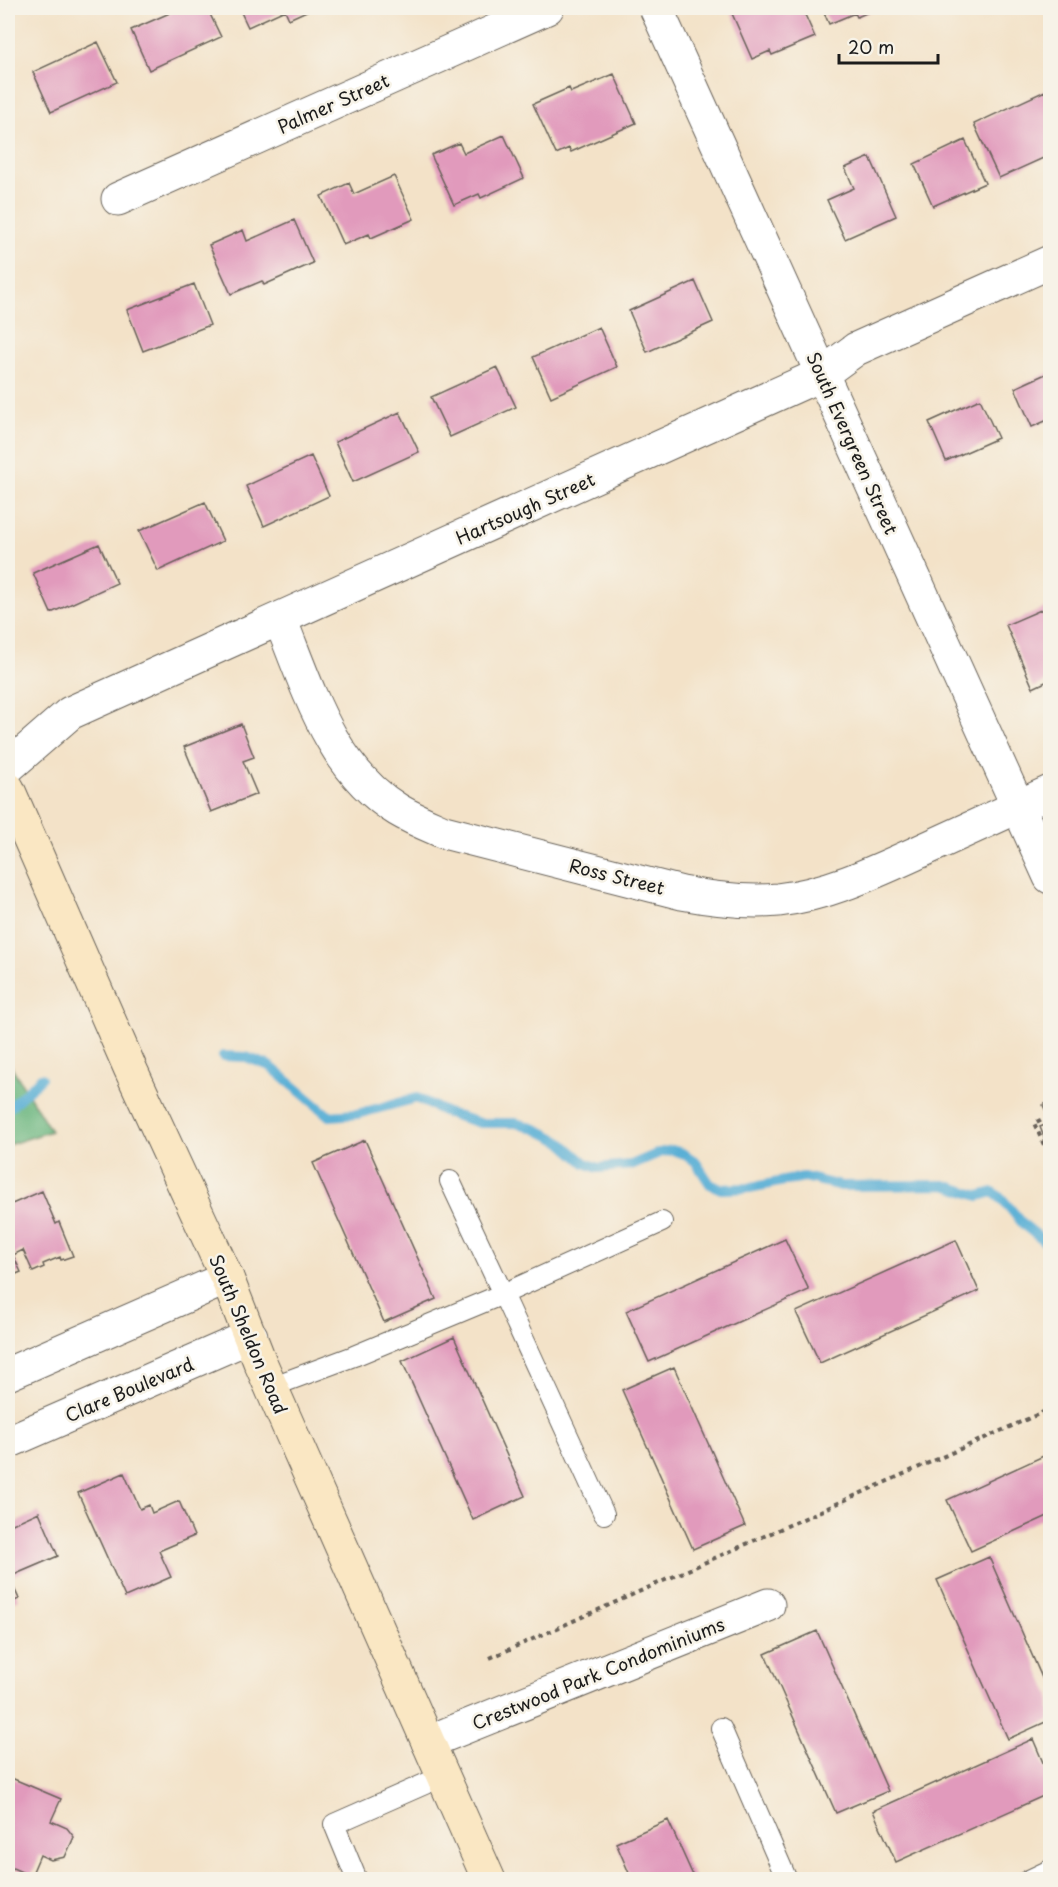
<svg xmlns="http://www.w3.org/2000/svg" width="1058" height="1887" viewBox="0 0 1058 1887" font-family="'Playpen Sans',sans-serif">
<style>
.forest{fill:#6bb67f;stroke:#44694e;stroke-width:1.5}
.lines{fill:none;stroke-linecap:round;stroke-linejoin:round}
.stream{stroke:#58afd5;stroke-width:10}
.building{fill:#e19abc}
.lane-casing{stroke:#676158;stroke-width:22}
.street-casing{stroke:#676158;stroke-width:35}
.secondary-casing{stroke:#676158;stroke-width:35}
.path{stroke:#676158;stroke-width:4;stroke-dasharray:4.5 4.5;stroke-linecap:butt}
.lane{stroke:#fff;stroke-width:20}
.street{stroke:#fff;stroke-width:33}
.secondary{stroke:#fae7c3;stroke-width:33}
.labels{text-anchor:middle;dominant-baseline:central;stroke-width:5;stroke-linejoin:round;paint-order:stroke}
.street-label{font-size:18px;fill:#1c1c1c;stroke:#f7f3e8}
</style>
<rect width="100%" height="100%" fill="#f7f3e8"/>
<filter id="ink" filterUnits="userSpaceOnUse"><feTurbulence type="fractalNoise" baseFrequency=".0167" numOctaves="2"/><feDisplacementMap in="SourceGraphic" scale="12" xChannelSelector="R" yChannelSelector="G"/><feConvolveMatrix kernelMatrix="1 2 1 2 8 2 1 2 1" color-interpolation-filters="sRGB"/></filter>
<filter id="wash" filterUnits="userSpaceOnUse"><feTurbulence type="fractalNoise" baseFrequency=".008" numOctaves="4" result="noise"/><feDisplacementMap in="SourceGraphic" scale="24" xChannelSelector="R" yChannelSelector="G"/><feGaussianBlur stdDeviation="1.35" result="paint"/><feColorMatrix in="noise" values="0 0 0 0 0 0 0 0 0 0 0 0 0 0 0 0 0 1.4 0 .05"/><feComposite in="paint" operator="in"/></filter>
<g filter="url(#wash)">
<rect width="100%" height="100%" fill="#f3e2c8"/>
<path class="forest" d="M8,1061L51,1131L8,1145Z"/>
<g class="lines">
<path class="stream" d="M223,1056L246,1057L270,1066L329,1116L357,1114L417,1098L447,1113L480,1123H516L536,1129L560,1141L585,1163L598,1168L631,1165L659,1153L672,1150L682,1153L695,1161L710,1184L721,1189L749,1188L804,1177L841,1186L945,1185L979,1196L993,1192L1003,1200L1024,1225L1050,1246
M8,1109L41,1078"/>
</g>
<g id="blocks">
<path class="building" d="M181,8H207L221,37L149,70L131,30Z
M239,8H313L289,19L285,10L248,27Z
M734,8H802L815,37L772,55L770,51L752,59L730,9Z
M822,8H878L857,17L855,13L829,24Z
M98,42L117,82L51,112L33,72Z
M614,74L636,123L571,152L569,148L556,154L533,104L569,88L571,92Z
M1045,91L1050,103V155L999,178L974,124Z
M504,135L524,178L481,198L479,194L454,205L431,155L459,143L464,153Z
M965,140L985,183L933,206L914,164Z
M870,157L896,216L845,239L827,200L854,188L845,168Z
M394,176L414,219L371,238L369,234L343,245L321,196L349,183L354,194Z
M294,220L313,263L264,285L262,281L231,294L209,245L243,230L247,241Z
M695,281L713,322L647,352L629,311Z
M194,284L210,325L143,351L127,310Z
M599,327L617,367L551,397L533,357Z
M497,367L516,407L450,437L431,397Z
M1050,372V419L1032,427L1015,388Z
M980,399L998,438L946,461L929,422Z
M400,412L419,452L353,482L335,442Z
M311,456L329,496L264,526L246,486Z
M205,502L223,541L158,571L139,531Z
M99,544L117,583L51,613L33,573Z
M1050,606V680L1033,688L1006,625Z
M241,724L254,757L243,761L257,794L211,812L184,747Z
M1050,1101V1120L1043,1105Z
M1050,1123V1152L1040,1127Z
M365,1140L436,1299L384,1322L313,1163Z
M42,1191L56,1224L59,1222L73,1256L61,1260L60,1257L43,1264L44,1267L33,1272L23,1250L13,1255L21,1272L9,1277L8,1273V1195L12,1204Z
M785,1239L809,1290L649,1362L626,1311Z
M956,1240L979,1291L820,1363L796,1312Z
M454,1337L525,1496L473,1520L402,1361Z
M674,1367L745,1526L693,1549L622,1390Z
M1050,1453V1515L971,1551L947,1500Z
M124,1473L140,1509L149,1505L152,1513L179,1501L194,1536L159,1551L171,1577L125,1597L78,1493Z
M39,1512L58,1556L9,1577L19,1599L8,1604V1526Z
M989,1557L1050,1696V1720L1008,1739L937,1580Z
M817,1631L888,1791L836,1813L765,1654Z
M1033,1739L1050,1779V1793L896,1862L873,1811Z
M9,1777L61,1799L51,1821L67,1828L74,1837L65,1857L51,1860L40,1855L31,1876L8,1866V1781Z
M668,1820L695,1880H632L616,1843Z"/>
</g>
</g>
<g filter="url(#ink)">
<use href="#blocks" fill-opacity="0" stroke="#676158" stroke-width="1.5"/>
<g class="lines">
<defs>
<path id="lane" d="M450,1181L503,1294L662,1222
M271,1387L354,1356L503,1294L604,1514
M721,1728L787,1880
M357,1880L334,1824L443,1776
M1029,1880L1050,1870"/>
<path id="street" d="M656,8L1050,877
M118,199L547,8
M280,619C308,688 331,769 398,810C413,819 428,825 444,832L682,893C714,899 746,903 778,900C829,894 875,872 921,851C964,831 1007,812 1050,792
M8,767L70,713L822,374L856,349L1050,262
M8,1374L227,1278
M8,1442L251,1336
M428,1742L768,1605"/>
<path id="secondary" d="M8,789L130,1068L227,1278L260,1362L489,1880"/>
</defs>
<use href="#lane" class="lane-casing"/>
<use href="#street" class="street-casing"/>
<use href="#secondary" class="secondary-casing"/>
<path class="path" d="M1049,1116L1034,1123L1050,1158
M490,1658L1050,1409"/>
<use href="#lane" class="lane"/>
<use href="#street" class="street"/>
<use href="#secondary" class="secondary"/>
</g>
</g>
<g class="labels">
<g class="street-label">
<text transform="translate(333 103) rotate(-24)">Palmer Street</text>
<text transform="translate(853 443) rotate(66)">South Evergreen Street</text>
<text transform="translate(525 508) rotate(-24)">Hartsough Street</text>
<text transform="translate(617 876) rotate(14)">Ross Street</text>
<text transform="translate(249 1334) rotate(67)">South Sheldon Road</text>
<text transform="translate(129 1389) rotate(-23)">Clare Boulevard</text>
<text transform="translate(598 1673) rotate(-22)">Crestwood Park Condominiums</text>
</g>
</g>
<rect width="1058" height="1887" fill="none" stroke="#f7f3e8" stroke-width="30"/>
<path d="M839 54v9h99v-9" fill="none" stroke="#1c1c1c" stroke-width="3"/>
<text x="848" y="54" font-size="18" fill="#1c1c1c" stroke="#f7f3e8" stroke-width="4.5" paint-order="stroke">20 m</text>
</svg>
